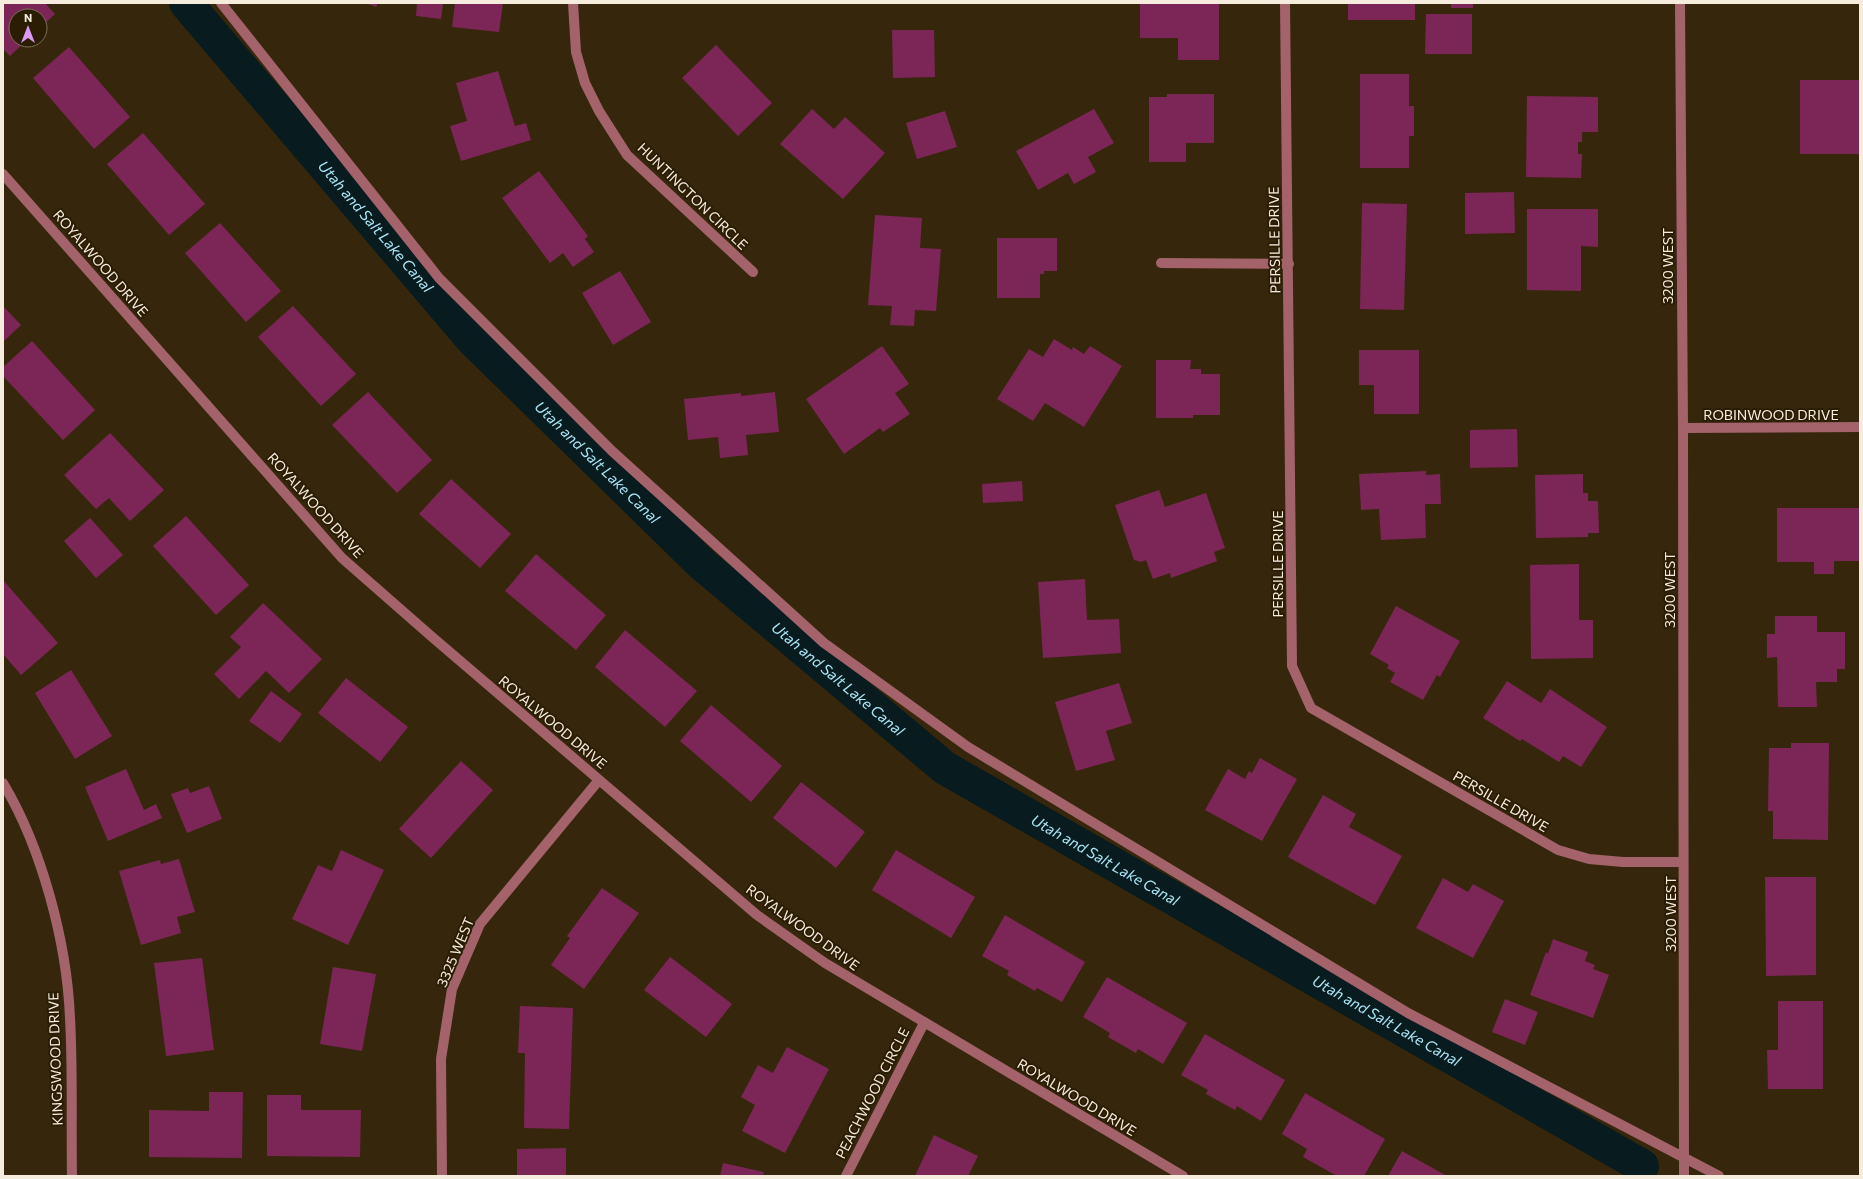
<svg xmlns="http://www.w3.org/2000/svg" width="1863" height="1179" viewBox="0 0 1863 1179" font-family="Commissioner,sans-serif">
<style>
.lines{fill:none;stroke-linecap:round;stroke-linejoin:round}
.canal{stroke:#081b1f;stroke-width:34}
.building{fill:#7b2656}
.minor{stroke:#a4636b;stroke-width:10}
.labels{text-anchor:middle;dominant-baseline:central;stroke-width:4;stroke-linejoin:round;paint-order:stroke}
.street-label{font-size:14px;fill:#f6ecdd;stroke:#2b1d03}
.water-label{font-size:15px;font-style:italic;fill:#abe6f6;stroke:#2b1d03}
</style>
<rect width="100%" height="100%" fill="#36270c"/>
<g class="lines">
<path class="canal" id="s1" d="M186,3L472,339L702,564L945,768L1642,1166"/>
</g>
<path class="building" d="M3,3H45L55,14L40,28V16H16V40H27L10,56L3,49Z
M366,3H378L376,7Z
M417,3H443L441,19L416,16Z
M455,3H503L499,32L452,27Z
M1140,3H1219V60H1178V38H1140Z
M1348,3H1415V20H1348Z
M1451,3H1473V8H1451Z
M1426,14H1472V54H1425Z
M892,30H934L935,77L893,78Z
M716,45L772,103L738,136L682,78Z
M69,47L130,117L94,149L33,78Z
M498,71L515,126L526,123L531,140L461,161L450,126L467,121L456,83Z
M1360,74H1409V106H1414V136H1409V168H1360Z
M1800,80H1860V154H1800Z
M1167,94H1214V143H1186V162H1149V97H1167Z
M1527,96L1598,97V132H1582V142H1578V154H1582L1581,178L1526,177Z
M812,109L834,129L845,117L885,153L843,199L780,144Z
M1094,109L1114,143L1088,157L1096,172L1074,184L1068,173L1038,190L1016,151Z
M945,111L957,147L917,159L906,123Z
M143,133L205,204L169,235L107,164Z
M539,171L588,236L585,239L594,252L573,267L563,253L550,263L502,198Z
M1514,192L1515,233L1465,234V193Z
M1362,203L1407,204L1404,310L1360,309Z
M1527,209H1598V247L1581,246V291L1527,290Z
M875,215L922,218L920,248L941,249L936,311L915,310L914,326L890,325L892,306L868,305Z
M220,223L281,291L246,322L185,253Z
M997,238H1057V271H1044V274H1040V298H997Z
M620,271L651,322L613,345L582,293Z
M3,306L21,325L3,342Z
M293,306L356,374L321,406L258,337Z
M1054,339L1072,350L1073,347L1084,354L1090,346L1122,366L1084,427L1045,403L1033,421L997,399L1029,349L1043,357Z
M32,341L95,410L63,440L3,376V367Z
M882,346L909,384L895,393L910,414L883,432L880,428L844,454L806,399Z
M1359,350H1419V414H1374V385H1359Z
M1156,360H1191L1190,369H1201V374H1220V415H1193V418H1156Z
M368,392L432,460L397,493L332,425Z
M775,392L779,432L746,435L748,455L720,458L718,437L688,440L684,399L741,393V396Z
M1517,429L1518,467L1470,468V430Z
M110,433L164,490L130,521L109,498L96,509L64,475Z
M1426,471V475L1440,474L1441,504H1425L1426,538L1381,540L1379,509L1361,510L1359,474Z
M1583,474V493H1588V501H1598L1599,533H1588V537L1536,538L1535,475Z
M451,479L511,534L480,568L419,514Z
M1022,481L1023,501L983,503L982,484Z
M1159,490L1165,507L1206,493L1225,548L1214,552L1217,561L1171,578L1170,573L1153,579L1146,560L1141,562L1134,560L1115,505Z
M1777,508H1860V561H1834V574H1814V562H1777Z
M186,516L249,585L216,615L153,546Z
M90,518L123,555L96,578L64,541Z
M536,554L606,615L576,650L505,591Z
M1579,564V620H1593V658L1531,659L1530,565Z
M1085,579L1087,620L1119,619L1121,653L1043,658L1038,582Z
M3,580L58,643L21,675L3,654Z
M263,603L322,659L289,693L266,671L239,699L214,674L241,647L230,637Z
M1396,606L1460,641L1440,677L1437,675L1423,700L1390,682L1395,673L1387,668L1389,665L1370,654Z
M1775,616H1817V632H1845V669H1837V682H1816L1817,707H1778L1777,657L1767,658V634H1775Z
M625,630L697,691L665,727L595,667Z
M71,670L112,736L75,759L35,693Z
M346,678L408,727L380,762L318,713Z
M1507,681L1541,703L1550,689L1607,727L1581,767L1563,756L1559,762L1522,739L1520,741L1483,718Z
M1119,683L1132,723L1106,731L1115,760L1076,771L1055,702Z
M271,691L302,714L280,743L249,721Z
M711,705L782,766L751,802L680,741Z
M1791,743H1829L1828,840L1773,839V811H1768L1769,748H1791Z
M1260,758L1297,779L1262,841L1205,810L1228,769L1245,779L1249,771L1252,773Z
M461,761L493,790L431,858L399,829Z
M126,769L144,810L156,804L162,818L108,841L85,787Z
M801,782L865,832L836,868L773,818Z
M209,786L222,819L187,833L171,794L188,788L190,793Z
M1323,795L1356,814L1349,827L1402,856L1375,905L1288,857Z
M341,850L384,870L348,945L292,919L318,865L332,871Z
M896,850L975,897L951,938L872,890Z
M179,859L195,912L177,917L181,933L141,945L119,871L160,860L161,864Z
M1765,877H1816V975L1766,976Z
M1443,878L1468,892L1473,884L1504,901L1473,958L1416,928Z
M602,888L639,913L584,989L551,965L570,938L567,936Z
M1005,915L1085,962L1062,1002L1037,988L1035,991L1007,975L1009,971L982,956Z
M1553,939L1588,952L1585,961L1595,965L1593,969L1609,975L1593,1018L1530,995L1546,952L1548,954Z
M670,957L732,1004L706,1037L644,990Z
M202,958L214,1050L166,1056L154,963Z
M333,967L376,974L362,1051L320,1044Z
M1107,977L1187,1023L1163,1064L1138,1049L1136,1053L1108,1037L1110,1033L1083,1017Z
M1505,999L1538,1012L1525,1045L1492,1032Z
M1778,1001H1823V1089H1768L1767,1050H1778Z
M520,1006L573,1008L569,1129L524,1128L525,1053H518Z
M1205,1034L1285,1080L1261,1121L1237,1106L1235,1110L1206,1094L1208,1090L1181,1075Z
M787,1047L829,1069L785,1153L742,1131L755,1105L741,1097L758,1065L773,1073Z
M209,1092H243L242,1158L149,1157V1110L209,1111Z
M1305,1093L1385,1139L1364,1176H1337L1303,1157L1307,1149L1282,1134Z
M267,1095H301V1110H361L360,1157L267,1156Z
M934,1135L978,1156L968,1176H915Z
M566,1148V1176H517V1149Z
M1402,1151L1447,1176H1388Z
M723,1163L764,1172L763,1176H720Z"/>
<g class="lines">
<path class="minor" d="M221,3L439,278L612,451L824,643L968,747L1408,1013L1719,1176
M573,3L576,52L585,83L599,111L627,155L753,272
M1285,3L1292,666L1311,708L1558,850L1589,859L1623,862H1683
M1680,3L1683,428L1684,1176
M3,174L342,558L431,636L757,915L825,963L1183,1176
M1161,263L1289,264
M1683,428L1860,427
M3,783C42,848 67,943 70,1018C73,1070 71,1123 72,1176
M442,1176L441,1059L452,989L480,924L599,780
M846,1176L924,1023"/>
</g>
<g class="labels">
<g class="street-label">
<text transform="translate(693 196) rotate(44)">HUNTINGTON CIRCLE</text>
<text transform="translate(1274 240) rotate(-91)">PERSILLE DRIVE</text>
<text transform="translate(101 263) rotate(49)">ROYALWOOD DRIVE</text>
<text transform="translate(1667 266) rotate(-90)">3200 WEST</text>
<text x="1771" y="414">ROBINWOOD DRIVE</text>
<text transform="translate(316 505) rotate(48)">ROYALWOOD DRIVE</text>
<text transform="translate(1277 564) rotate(-90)">PERSILLE DRIVE</text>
<text transform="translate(1669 590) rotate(-90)">3200 WEST</text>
<text transform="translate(553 722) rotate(40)">ROYALWOOD DRIVE</text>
<text transform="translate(1501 801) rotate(30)">PERSILLE DRIVE</text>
<text transform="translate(1670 914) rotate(-90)">3200 WEST</text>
<text transform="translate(803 927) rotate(36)">ROYALWOOD DRIVE</text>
<text transform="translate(455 952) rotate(-67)">3325 WEST</text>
<text transform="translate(55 1059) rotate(-92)">KINGSWOOD DRIVE</text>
<text transform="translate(872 1093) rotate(-63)">PEACHWOOD CIRCLE</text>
<text transform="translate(1077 1097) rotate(31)">ROYALWOOD DRIVE</text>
</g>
<g class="water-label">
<text stroke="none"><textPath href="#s1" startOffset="293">Utah and Salt Lake Canal</textPath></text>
<text stroke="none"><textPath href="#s1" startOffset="617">Utah and Salt Lake Canal</textPath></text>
<text stroke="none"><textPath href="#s1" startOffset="941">Utah and Salt Lake Canal</textPath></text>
<text stroke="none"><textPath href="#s1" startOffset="1265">Utah and Salt Lake Canal</textPath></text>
<text stroke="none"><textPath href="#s1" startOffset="1589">Utah and Salt Lake Canal</textPath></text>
</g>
</g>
<rect width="1863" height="1179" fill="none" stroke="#f6ecdd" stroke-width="8"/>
<g transform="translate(28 28)"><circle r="19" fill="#2b1d03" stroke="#7c705a"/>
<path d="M0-3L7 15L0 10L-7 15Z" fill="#dc99f4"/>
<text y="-6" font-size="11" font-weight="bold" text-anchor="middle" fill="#f6ecdd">N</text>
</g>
</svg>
